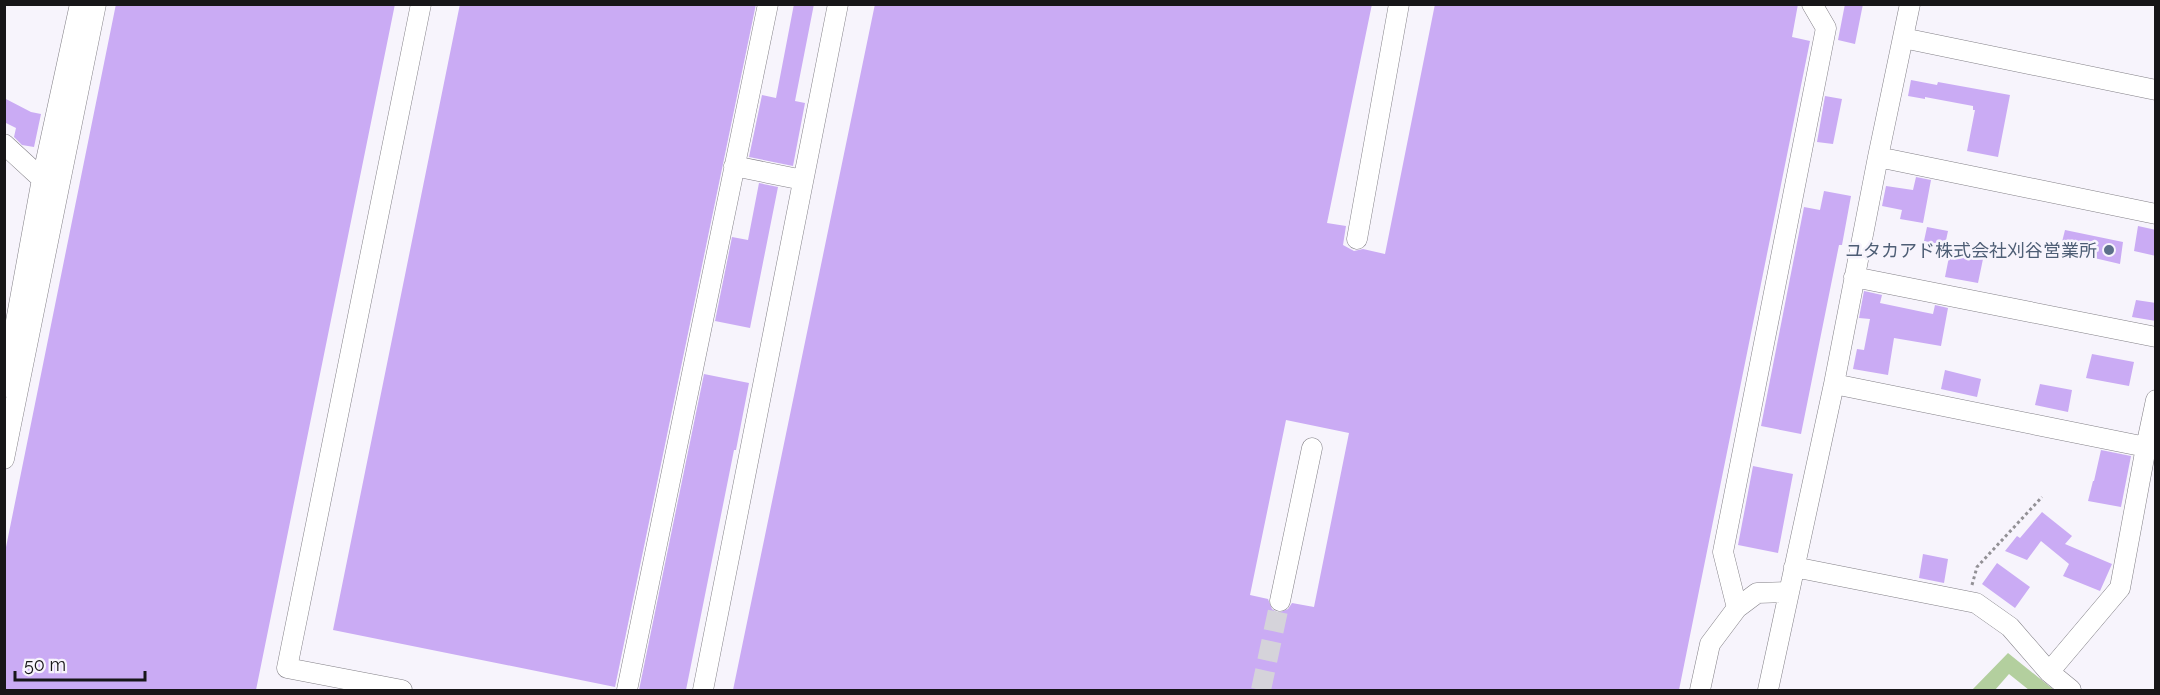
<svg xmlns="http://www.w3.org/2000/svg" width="2160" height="695" viewBox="0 0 2160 695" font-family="Raleway,'Noto Sans JP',sans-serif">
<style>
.green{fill:#b3cf9e}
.building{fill:#caabf4;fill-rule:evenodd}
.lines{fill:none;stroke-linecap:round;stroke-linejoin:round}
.minor-tunnel{stroke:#d5d3da;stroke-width:20;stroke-dasharray:20 10;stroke-linecap:butt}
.minor-casing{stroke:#838087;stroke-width:21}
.path{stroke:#929095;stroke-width:3;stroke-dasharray:3 3;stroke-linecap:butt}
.minor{stroke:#fff;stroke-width:20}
.service-dot{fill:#5c6f8a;stroke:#f7f4fc;stroke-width:2}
.labels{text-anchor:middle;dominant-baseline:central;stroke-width:5;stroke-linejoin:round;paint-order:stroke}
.service-label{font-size:18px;fill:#4e5e75;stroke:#f7f4fc;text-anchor:end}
</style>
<rect width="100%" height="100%" fill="#f7f4fc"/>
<path class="green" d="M2008,653L2054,690H2029L2009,674L1995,690H1972Z"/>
<path class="building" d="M116,4H395L256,690H4V557Z
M460,4H756L615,687L333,630Z
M794,4H814L795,101L805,103L793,166L749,157L762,95L776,98Z
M875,4H1372L1327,223L1346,226L1343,245L1354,251L1363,249L1385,254L1435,4H1798L1792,37L1810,41L1679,690H733ZM1286,420L1349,433L1314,607L1292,603L1288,609L1278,613L1272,609L1268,599L1250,595Z
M1845,4H1863L1855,44L1838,40Z
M1911,80L1937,85L1938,82L2010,95L1998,157L1967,151L1975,110H1973V106L1925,97V99L1908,96Z
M1825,96L1842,99L1833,144L1817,142Z
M4,98L31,112L41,114L34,147L22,145L14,137L16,128L4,122Z
M1916,177L1931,180L1923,223L1900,219L1902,210L1882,206L1886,186L1913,190Z
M759,183L778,187L750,328L715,321L732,237L748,240Z
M1824,191L1851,196L1842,245H1839L1801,434L1761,426L1804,207L1820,210Z
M2138,226L2156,230V256L2134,251Z
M1927,227L1948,231L1945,245L1924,241Z
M2065,230L2123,242L2120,264L2060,250Z
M1950,252L1983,259L1978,283L1945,277Z
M1864,291L1882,295L1880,303L1923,312L1933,314L1935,305L1948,308L1941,346L1894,338L1888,375L1853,369L1857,349L1864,350L1870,319L1859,318Z
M2136,300L2156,303V321L2132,317Z
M2092,354L2134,362L2129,386L2086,378Z
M1945,370L1981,379L1977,397L1941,389Z
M704,374L749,383L736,450H734L686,690H639Z
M2040,384L2072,390L2068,412L2035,405Z
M2101,450L2131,456L2121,507L2088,501L2093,481H2094Z
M1753,466L1793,474L1778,553L1738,545Z
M2042,512L2072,536L2065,544L2112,564L2100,591L2063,576L2069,564L2041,541L2027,560L2005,551L2017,536L2020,538Z
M1923,554L1948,559L1944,583L1919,578Z
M1997,563L2030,587L2015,608L1982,584Z"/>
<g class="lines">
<path class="minor-tunnel" d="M1261,690L1280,601"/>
<defs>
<path id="minor" d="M1903,38L2156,90
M4,144L42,179
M1878,157L2156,214
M734,166L803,180
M1357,239L1399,4
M1854,277L2156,337
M1834,384L2146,447L2120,588L2049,672
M4,387L42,179L80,4
M2156,400L2146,447L2156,449
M4,459L96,4
M1794,567L1976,603L2010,627L2049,672L2071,690
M1280,601L1312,448
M1737,608L1757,593L1789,592
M402,690L287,668L421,4
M627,690L768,4
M703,690L838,4
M1700,690L1710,644L1737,608L1723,552L1826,28L1812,4
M1768,690L1834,384L1878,157L1910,4"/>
</defs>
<use href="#minor" class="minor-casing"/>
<path class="path" d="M1972,585L1977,567L2042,497"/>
<use href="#minor" class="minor"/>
</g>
<circle class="service-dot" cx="2109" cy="250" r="6"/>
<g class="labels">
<g class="service-label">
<text x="2097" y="250">ユタカアド株式会社刈谷営業所</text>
</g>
</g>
<rect width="2160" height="695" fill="none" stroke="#171618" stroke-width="12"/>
<path d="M15 671v9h130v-9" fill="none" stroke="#171618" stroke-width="3"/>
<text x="24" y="671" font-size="18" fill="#171618" stroke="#f7f4fc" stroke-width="4.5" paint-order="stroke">50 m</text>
</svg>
